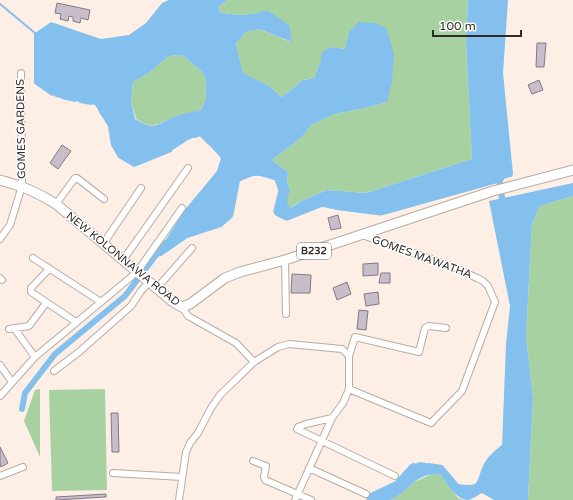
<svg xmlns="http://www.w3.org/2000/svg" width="573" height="500" viewBox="0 0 573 500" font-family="'Varela Round',sans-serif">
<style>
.green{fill:#a8d1a1}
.water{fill:#84c0ed;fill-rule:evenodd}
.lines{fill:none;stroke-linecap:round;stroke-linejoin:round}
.stream{stroke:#84c0ed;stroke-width:2}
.canal{stroke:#84c0ed;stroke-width:6}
.river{stroke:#84c0ed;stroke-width:11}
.building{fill:#c8beca;stroke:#837984}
.minor-casing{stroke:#b8aca2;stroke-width:8}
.primary-casing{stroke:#b8aca2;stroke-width:11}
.minor{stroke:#fff;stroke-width:6}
.primary{stroke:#fff;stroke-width:9}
.labels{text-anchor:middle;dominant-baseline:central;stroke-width:3;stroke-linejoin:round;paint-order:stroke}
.shield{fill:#fff;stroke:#6d6b68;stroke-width:1}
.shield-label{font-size:10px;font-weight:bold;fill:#2f2b27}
.street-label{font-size:11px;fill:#2f2b27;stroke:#fff}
</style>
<rect width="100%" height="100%" fill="#fdefe5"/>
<path class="green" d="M228,0H468L466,42L472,159L366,193L327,190L303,200L289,208L286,199L288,172L272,160L302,137L311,125L335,114L361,109L387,102L349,32L345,49L331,47L321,60L314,78L303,80L282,97L269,86L243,74L236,44L246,32L259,29L291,42L267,10C247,16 240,16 220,12L218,7Z
M182,55L201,71L205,77L206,99L201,110C193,112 184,114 176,116C157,123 156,131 136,119L131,101L133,82L149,73L169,56Z
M573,196V500H528L533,399L526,337L532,224L540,206Z
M40,389V457L24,421L35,390Z
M105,389L107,490L52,491L49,390Z
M432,474L441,475L458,498L464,500H389L401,494L414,482Z"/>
<path class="water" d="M169,0H228L218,7L220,12C240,16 247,16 267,10L289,25L292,42L259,29L246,32L236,44L243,73L269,86L282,97L303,80L314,78L321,60L322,52L331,47L345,49L349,32L359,22L376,23L387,29L394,54L392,82L387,102L361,109L335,114L311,125L302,137L272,160L288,172L286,199L290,208L303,200L327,190L366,193L472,159L466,42L468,0H505L500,73L510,174L381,210L341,205L322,201L287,215L279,211L284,190L279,176C259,169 255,166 235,178L228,214L219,222L185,233L159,251L183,212L217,171L221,158L200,135L188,140L168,153L134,166L119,157L112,145L109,126L95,105L56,97L35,83V33L51,22L101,39L129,35L146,23L162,3ZM182,55L201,71L205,77L206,99L201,110C193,112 184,113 176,116C157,123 157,132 135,119L131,101L133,82L149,73L169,56Z
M573,183V196L540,206L532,224L526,337L533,399L528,500H494L482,493C478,495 473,499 468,500C456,500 447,483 441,475C413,471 410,494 389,500C383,500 374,500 367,500L371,494L396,482L411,465L420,462L442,466L458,485C483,489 476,482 485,464C489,456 496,452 502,446L506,344L510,306L489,201Z"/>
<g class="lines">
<path class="stream" d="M0,4L35,33V83L52,95
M62,98L75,101
M80,102L91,104
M99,110L109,126L112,145L119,157L134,166L171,151
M195,137L200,135L209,144
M429,464L442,466L458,485C483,489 476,482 485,464C489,456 496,451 502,446
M367,500L371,494L396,482L411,465L414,464"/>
<path class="canal" d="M505,0L500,73L510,174L499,177L502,198L505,204
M22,409L25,393L55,354L125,296L159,251"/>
<path class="river" d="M159,251L185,233L219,222L228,214L235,178C255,167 259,169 279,176L284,190L279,211L287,215L322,201L341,205L381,210L499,177"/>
</g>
<path class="building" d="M57,3L90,10L88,20L81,18L80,23L73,21V17L69,16L68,21L60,19L61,14L55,13Z
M537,43H546L544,67H536Z
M539,80L543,90L532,94L528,85Z
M62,145L71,151L58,169L50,163Z
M338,215L341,228L331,230L328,218Z
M378,263V275L363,276V264Z
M381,273H390V283H379Z
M292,274L311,275L310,293H291Z
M347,282L351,294L337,300L333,288Z
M378,292L379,304L366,306L364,294Z
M359,310L368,311L366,330L357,329Z
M111,413H118L119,452H112Z
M0,447L8,463L1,467L0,463Z
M106,494V497L56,500V497Z"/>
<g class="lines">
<defs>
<path id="minor" d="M56,204L75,178H77L104,199
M0,239L10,225L22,186L21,73
M103,244L141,188
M33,258L101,302
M123,260L188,168
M285,260L286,314
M49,269L31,288V292L76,322
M0,278L2,280
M157,288L192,248
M182,307L188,316L236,343L254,362
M14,328L35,357
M9,329L29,326L46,303
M349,356L355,337L419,352L425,328L429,326L446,328
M0,365L12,382
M54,371L79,352L131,306L141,291L149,282
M349,389L431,423L462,391L495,302L488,286L483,281L477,278L451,266L362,235
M0,396L35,357L137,272L182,208
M332,418L306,424L298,427L297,429L395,476
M253,461L266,466L264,477L265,480L311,500
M309,468L366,494
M113,473L182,477
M0,476L23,467
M179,500L186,452L190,443L198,433L211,408L220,395L254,362L278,347L289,344L342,349L349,356V389L343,403L332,418L295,500"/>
<path id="primary" d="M0,180C22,186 37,192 56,204L173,302L182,307L190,304L225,278L240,272L285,260L493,191L573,170"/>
</defs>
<use href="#minor" class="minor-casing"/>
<use href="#primary" class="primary-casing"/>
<use href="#minor" class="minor"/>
<use href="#primary" class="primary"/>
</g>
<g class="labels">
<rect class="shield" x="297" y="243" width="34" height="16" rx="3"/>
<g class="shield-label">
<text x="314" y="251">B232</text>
</g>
<g class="street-label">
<text transform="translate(21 129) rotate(-91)">GOMES GARDENS</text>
<text transform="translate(422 257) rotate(20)">GOMES MAWATHA</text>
<text transform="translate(123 259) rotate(39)">NEW KOLONNAWA ROAD</text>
</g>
</g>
<path d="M433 30v6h88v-6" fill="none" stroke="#2f2b27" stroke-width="2"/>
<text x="439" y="30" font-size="12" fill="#2f2b27" stroke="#ffffff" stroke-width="3" paint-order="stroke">100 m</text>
</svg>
